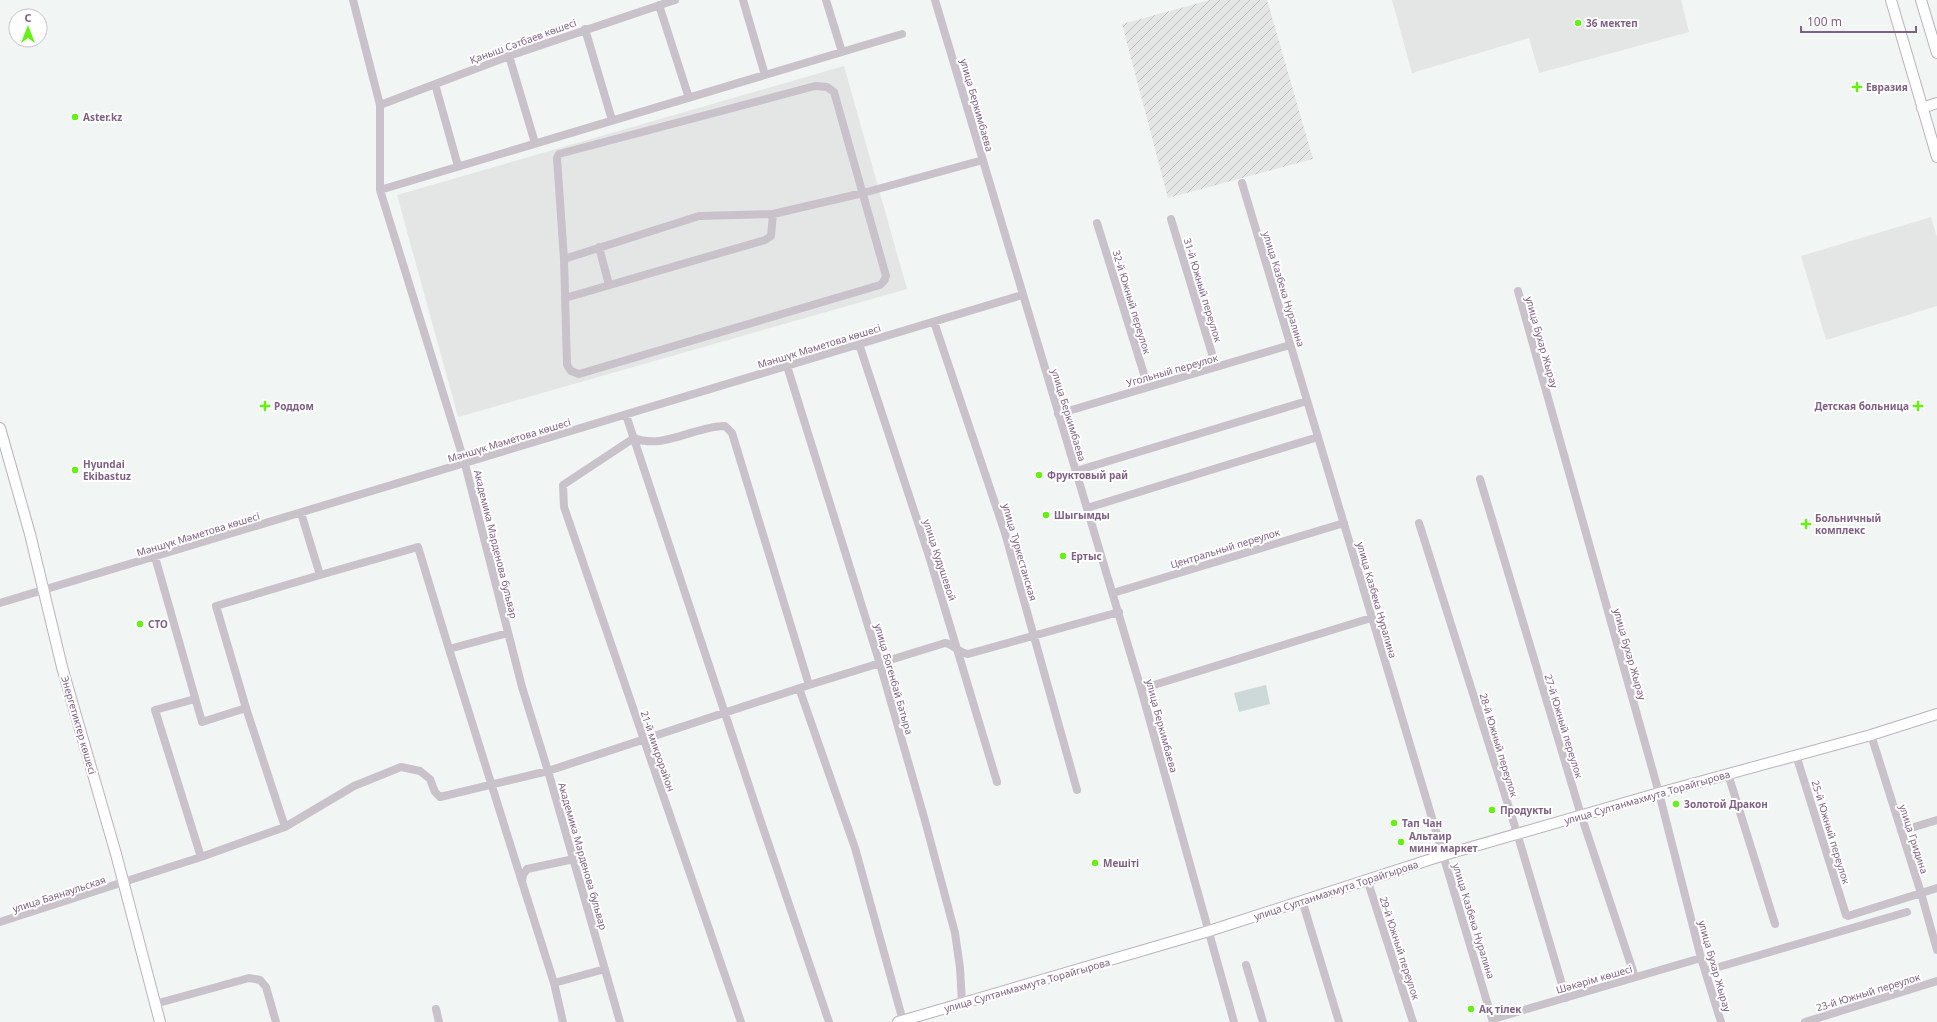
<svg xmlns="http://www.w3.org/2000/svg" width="1937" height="1022" viewBox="0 0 1937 1022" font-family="'Noto Sans',sans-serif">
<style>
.built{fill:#e4e6e6}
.industrial{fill:url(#industrial-furrows)}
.pitch{fill:#cdd9d9}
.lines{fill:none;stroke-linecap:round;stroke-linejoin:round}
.major-casing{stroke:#bab2bc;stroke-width:12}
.minor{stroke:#c9c2ca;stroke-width:8}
.major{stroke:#fff;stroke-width:10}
.poi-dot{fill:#64f214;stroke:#fff;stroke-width:1.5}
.labels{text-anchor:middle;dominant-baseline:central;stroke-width:4;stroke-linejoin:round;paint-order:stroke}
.poi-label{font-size:10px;font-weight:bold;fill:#806185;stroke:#fff;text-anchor:start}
.street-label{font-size:10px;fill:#806185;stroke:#fff}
</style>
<defs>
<pattern id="industrial-furrows" width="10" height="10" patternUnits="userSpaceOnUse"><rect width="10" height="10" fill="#e4e6e6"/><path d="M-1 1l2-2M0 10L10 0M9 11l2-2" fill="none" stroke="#bebec0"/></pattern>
</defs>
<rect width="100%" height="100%" fill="#f1f5f3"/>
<path class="built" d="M1392,0H1681L1689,32L1539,73L1529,38L1412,73Z
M844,66L907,289L458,417L397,195Z
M1931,217L1937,237V306L1826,340L1801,256Z"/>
<path class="industrial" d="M1210,0H1267L1313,159L1168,198L1122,24Z"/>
<path class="pitch" d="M1266,685L1270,704L1239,712L1234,693Z"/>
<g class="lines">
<defs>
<path id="major" d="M1891,0L1937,157
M1921,0L1937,53
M1922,108L1937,103
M0,428L30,534L62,667L116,854L160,1022
M898,1022L1209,931L1444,855L1659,793L1871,735L1937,714"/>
</defs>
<use href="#major" class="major-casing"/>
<path class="minor" d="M353,0L380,105V190L465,464L522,687L548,771L620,1022
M743,0L765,75
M826,0L842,52
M935,0L1141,689L1234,1022
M659,5L689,98
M585,29L612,120
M509,56L535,143
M435,84L458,166
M815,86L827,87L834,92L886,276L884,281L880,285L579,374L571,371L567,365L564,259L557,158L559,154Z
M380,105L509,56L675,0
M1242,183L1493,1022
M380,190L902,34
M1171,219L1216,367
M1097,223L1148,387
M599,247L609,285
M564,259L699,216L773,214L863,193L983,160
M1518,291L1659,793L1701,958L1721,1022
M565,298L765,240L771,236L773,214
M934,322L1005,533L1077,790
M859,344L929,556L997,782
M787,366L880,664L924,817L955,933L960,968L962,1003
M1058,414L1290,345
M626,415L759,816L829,1022
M1076,471L1307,401
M1480,479L1581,815L1635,977
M1087,508L1318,437
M1419,523L1517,833L1566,998
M155,557L202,722L246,708L216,606L320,575L301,513
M320,575L418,547L449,649L508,633
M1113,593L1344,523
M0,603L1022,295
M449,649L522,882
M799,688L855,848L903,1021
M1141,689L1371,618
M1871,735L1921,893L1937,950
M1796,755L1846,915L1848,916L1937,888
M1728,774L1775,924
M285,827L354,786L401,767L420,771L430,779L435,792L440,797L548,771L809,685L945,643C954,644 958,653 968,654L1119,612
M1901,831L1937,820
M201,857L285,827L246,708
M1367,879L1413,1022
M1302,900L1339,1022
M0,922L201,857L155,710L195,699
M1246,965L1263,1022
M1705,971L1907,912
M554,983L605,969
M155,1004L249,978L260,980L266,987L276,1022
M436,1009L439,1022
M1493,1019L1701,958
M563,1022L554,983L522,882L523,875L527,869L574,859
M741,1022L564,507L563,485L634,438C663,450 695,426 725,426L732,433L809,685
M1805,1022L1937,981"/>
<use href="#major" class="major"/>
</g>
<g class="poi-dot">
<circle cx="1578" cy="23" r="4"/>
<path d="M1855 81h4v4h4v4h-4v4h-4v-4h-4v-4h4z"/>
<circle cx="75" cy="117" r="4"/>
<path d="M263 400h4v4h4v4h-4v4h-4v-4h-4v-4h4z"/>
<path d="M1916 400h4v4h4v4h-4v4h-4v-4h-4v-4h4z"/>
<circle cx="75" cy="470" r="4"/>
<circle cx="1039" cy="475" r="4"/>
<circle cx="1046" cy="515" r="4"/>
<path d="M1804 518h4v4h4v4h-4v4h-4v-4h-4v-4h4z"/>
<circle cx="1063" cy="556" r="4"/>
<circle cx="140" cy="624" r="4"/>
<circle cx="1676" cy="804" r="4"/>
<circle cx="1492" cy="810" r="4"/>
<circle cx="1394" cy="823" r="4"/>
<circle cx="1401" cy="842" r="4"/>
<circle cx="1095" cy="863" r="4"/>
<circle cx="1471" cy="1009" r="4"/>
</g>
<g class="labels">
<g class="poi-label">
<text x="1586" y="23">36 мектеп</text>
<text x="1866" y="87">Евразия</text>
<text x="83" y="117">Aster.kz</text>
<text x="274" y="406">Роддом</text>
<text x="1909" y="406" text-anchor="end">Детская больница</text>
<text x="83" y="464">Hyundai<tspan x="83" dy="12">Ekibastuz</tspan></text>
<text x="1047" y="475">Фруктовый рай</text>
<text x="1054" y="515">Шыгымды</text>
<text x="1815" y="518">Больничный<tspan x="1815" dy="12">комплекс</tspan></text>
<text x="1071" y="556">Ертыс</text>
<text x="148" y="624">СТО</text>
<text x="1684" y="804">Золотой Дракон</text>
<text x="1500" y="810">Продукты</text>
<text x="1402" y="823">Тап Чан</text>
<text x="1409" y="836">Альтаир<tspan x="1409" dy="12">мини маркет</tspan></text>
<text x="1103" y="863">Мешіті</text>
<text x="1479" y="1009">Ақ тілек</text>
</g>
<g class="street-label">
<text transform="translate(523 41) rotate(-20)">Қаныш Сәтбаев көшесі</text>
<text transform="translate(977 105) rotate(74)">улица Беркимбаева</text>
<text transform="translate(1284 289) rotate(73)">улица Казбека Нуралина</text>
<text transform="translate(1203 290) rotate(73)">31-й Южный переулок</text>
<text transform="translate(1132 302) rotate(73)">32-й Южный переулок</text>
<text transform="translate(1542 342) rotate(74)">улица Бухар Жырау</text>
<text transform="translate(819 346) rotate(-17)">Мәншүк Мәметова көшесі</text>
<text transform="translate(1172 370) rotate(-16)">Угольный переулок</text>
<text transform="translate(1069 415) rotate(73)">улица Беркимбаева</text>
<text transform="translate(509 440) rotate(-17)">Мәншүк Мәметова көшесі</text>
<text transform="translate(198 534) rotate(-17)">Мәншүк Мәметова көшесі</text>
<text transform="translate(496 544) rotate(76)">Академика Марденова бульвар</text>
<text transform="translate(1225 548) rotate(-17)">Центральный переулок</text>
<text transform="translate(1020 552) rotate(74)">улица Туркестанская</text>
<text transform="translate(940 560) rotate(72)">улица Кудушевой</text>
<text transform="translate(1377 600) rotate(74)">улица Казбека Нуралина</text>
<text transform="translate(1630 654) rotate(74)">улица Бухар Жырау</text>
<text transform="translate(894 679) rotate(74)">улица Богенбай Батыра</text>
<text transform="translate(79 725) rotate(74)">Энергетиктер көшесі</text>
<text transform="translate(1162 726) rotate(75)">улица Беркимбаева</text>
<text transform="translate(1564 726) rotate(73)">27-й Южный переулок</text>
<text transform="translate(1499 745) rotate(73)">28-й Южный переулок</text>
<text transform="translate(658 751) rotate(71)">21-й микрорайон</text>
<text transform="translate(1647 797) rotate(-16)">улица Султанмахмута Торайгырова</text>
<text transform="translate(1831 832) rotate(73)">25-й Южный переулок</text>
<text transform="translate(1914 839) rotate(72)">улица Гридина</text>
<text transform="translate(583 856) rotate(74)">Академика Марденова бульвар</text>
<text transform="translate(1336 890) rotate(-18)">улица Султанмахмута Торайгырова</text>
<text transform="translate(59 894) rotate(-18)">улица Баянаульская</text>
<text transform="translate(1474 921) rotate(73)">улица Казбека Нуралина</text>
<text transform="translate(1400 948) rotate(72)">29-й Южный переулок</text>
<text transform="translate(1715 966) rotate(74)">улица Бухар Жырау</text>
<text transform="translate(1594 979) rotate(-16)">Шәкәрім көшесі</text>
<text transform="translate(1027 985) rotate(-16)">улица Султанмахмута Торайгырова</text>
<text transform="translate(1868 992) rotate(-17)">23-й Южный переулок</text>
</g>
</g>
<g transform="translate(28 28)"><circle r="19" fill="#ffffff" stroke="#ccc0ce"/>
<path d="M0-3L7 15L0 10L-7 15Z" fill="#64f214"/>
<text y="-6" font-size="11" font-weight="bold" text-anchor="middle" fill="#806185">С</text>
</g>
<path d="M1801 26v6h115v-6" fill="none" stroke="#806185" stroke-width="2"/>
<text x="1807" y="26" font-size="12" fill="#806185" stroke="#ffffff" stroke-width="3" paint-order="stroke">100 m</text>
</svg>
